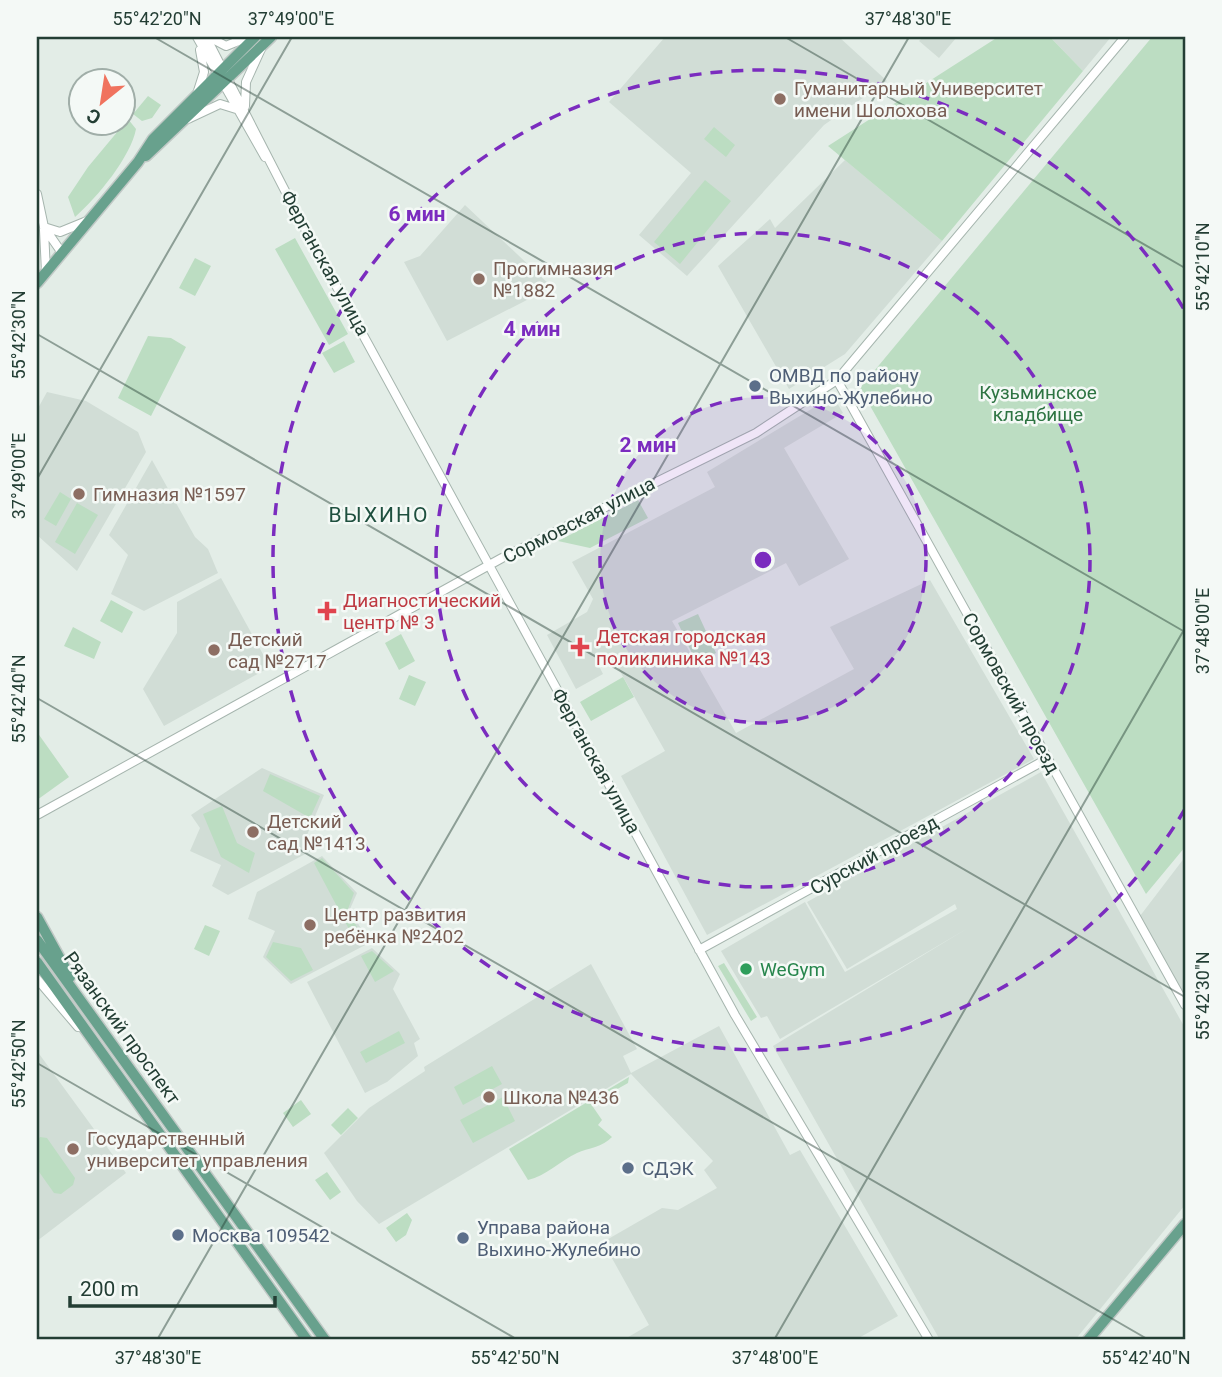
<svg xmlns="http://www.w3.org/2000/svg" width="1222" height="1377" viewBox="0 0 1222 1377" font-family="Roboto,sans-serif">
<style>
.built{fill:#d1ddd6}
.green{fill:#bcddc2}
.lines{fill:none;stroke-linecap:round;stroke-linejoin:round}
.minor-casing{stroke:#a6b5ae;stroke-width:10}
.major-casing{stroke:#c1c9c6;stroke-width:13}
.minor{stroke:#fff;stroke-width:8}
.major{stroke:#68a18d;stroke-width:10}
.ticks{fill:none;stroke:#233e34;stroke-width:2;stroke-opacity:0.45}
.ring{fill:none;stroke:#7b2cbf;stroke-width:3.5;stroke-dasharray:12 9}
.education-dot{fill:#8d6e63;stroke:#f4f9f6;stroke-width:2.5}
.service-dot{fill:#5c6f8a;stroke:#f4f9f6;stroke-width:2.5}
.health-dot{fill:#e0444e;stroke:#f4f9f6;stroke-width:2.5}
.leisure-dot{fill:#2e9e5b;stroke:#f4f9f6;stroke-width:2.5}
.labels{text-anchor:middle;dominant-baseline:central;stroke-width:5;stroke-linejoin:round;paint-order:stroke}
.education-label{font-size:19px;fill:#785e54;stroke:#f4f9f6;text-anchor:start}
.street-label{font-size:19px;fill:#233e34;stroke:#f4f9f6}
.service-label{font-size:19px;fill:#4e5e75;stroke:#f4f9f6;text-anchor:start}
.park-label{font-size:19px;fill:#2d7442;stroke:#f4f9f6}
.health-label{font-size:19px;fill:#be3a42;stroke:#f4f9f6;text-anchor:start}
.leisure-label{font-size:19px;fill:#27864d;stroke:#f4f9f6;text-anchor:start}
.neighbourhood-label{font-size:21px;letter-spacing:2px;fill:#1f503f;stroke:#f4f9f6}
.centre{fill:#7b2cbf;stroke:#f4f9f6;stroke-width:3.5}
.ring-label{font-size:21px;text-anchor:middle;font-weight:bold;fill:#7b2cbf;stroke:#f4f9f6;stroke-width:5;stroke-linejoin:round;paint-order:stroke}
.neatline{fill:none;stroke:#233e34;stroke-width:2.5}
.ticks-label{font-size:18px;text-anchor:middle;fill:#233e34}
</style>
<rect width="100%" height="100%" fill="#e3ede7"/>
<path class="built" d="M665,37H839L887,81L824,125L687,276L639,235L691,173L609,102Z
M923,37H957L939,58L919,41Z
M1050,37H1111L1083,71Z
M845,160L942,241L845,354L789,389L718,266L770,219L775,228Z
M465,205L552,287L447,341L404,262L420,256Z
M47,392L86,401L138,432L146,452L77,571L37,535V410Z
M833,396L843,413L784,448L849,559L799,586L786,563L672,621L736,733L854,669L830,627L930,580L1034,759L707,935L621,776L665,751L613,659L599,666L603,674L576,689L547,635L587,612L593,599L572,562L715,487L707,472Z
M152,460L195,537L208,549L218,573L144,611L111,594L128,555L109,535Z
M221,578L270,667L164,726L143,689L177,633V602Z
M262,768L324,795L307,835L311,851L228,895L212,886L221,865L190,851L200,828L191,815Z
M1041,772L1185,1028V1205L1075,1340H940L773,1046L968,928L780,1039L767,1016L761,1018L721,951L805,902L845,972L957,909L955,904L847,969L807,902Z
M322,856L357,893L350,909L369,943L291,984L263,957L275,931L248,919L257,892Z
M1185,857V998L1140,916Z
M372,948L400,974L393,989L420,1039L414,1043L418,1056L387,1082L365,1093L307,982Z
M591,964L637,1049L623,1056L631,1073L719,1026L790,1155L800,1150L898,1316L855,1340H623L649,1325L603,1242L662,1208L678,1210L717,1188L704,1170L713,1161L631,1074L379,1224L357,1201L324,1153L369,1108L425,1071L424,1067Z
M37,1051L126,1173L37,1241Z"/>
<path class="green" d="M998,37H1050L1083,71L942,241L828,146Z
M1152,37H1185V847L1146,894L860,388Z
M148,96L161,105L152,118L142,121L133,114Z
M128,119L136,129C131,156 98,197 75,217L68,197L88,167Z
M714,127L735,145L726,157L704,139Z
M705,180L731,201L680,264L654,242Z
M295,238L348,334L329,345L275,249Z
M195,258L211,266L195,296L179,288Z
M148,336L171,338L186,347L151,416L118,398Z
M344,341L355,362L334,373L322,353Z
M60,492L71,499L56,526L44,519Z
M638,500L648,518L590,548L558,541Z
M77,503L98,515L75,554L55,542Z
M111,600L133,612L122,633L100,621Z
M698,614L716,653L696,662L678,623Z
M73,627L101,642L94,659L64,646Z
M401,634L415,661L399,670L385,643Z
M409,675L426,682L415,706L399,699Z
M623,677L634,697L591,721L580,702Z
M37,732L69,777L37,800Z
M270,774L320,796L310,818L263,791Z
M222,806L237,843L255,853L249,873L221,857L203,814Z
M322,858L354,893L348,909L357,927L350,931L314,863Z
M205,925L220,931L209,956L194,949Z
M273,942L301,948L313,970L291,981L266,957Z
M372,951L394,971L375,982L361,956Z
M724,963L757,1017L751,1021L718,966Z
M399,1031L405,1043L366,1063L360,1052Z
M492,1066L502,1084L463,1105L454,1087Z
M629,1077L628,1083L591,1104L602,1120L598,1125L612,1137C603,1147 588,1148 577,1153C560,1161 546,1176 528,1180L509,1149Z
M503,1097L515,1121L473,1143L460,1120Z
M301,1100L311,1114L293,1127L283,1113Z
M348,1108L358,1118L341,1135L331,1125Z
M40,1137L47,1138L75,1178L73,1185L61,1194L54,1193L37,1169V1140Z
M327,1172L341,1192L330,1200L315,1180Z
M407,1213L412,1220L406,1235L396,1242L386,1228Z"/>
<g class="lines">
<defs>
<path id="minor" d="M197,37L265,157
M206,37L298,216L735,1015L929,1340
M209,37L226,46L248,37
M197,94L204,72L200,50
M245,106L246,82L261,49
M188,119L220,104L236,109
M37,194L44,227L62,253
M44,227L60,232L87,221
M44,230L46,272
M837,380L1185,1005
M37,815L502,558L756,433L837,380L1125,37
M699,950L1047,759
M37,979L78,1027"/>
<path id="major" d="M146,156L271,37
M37,283L138,162L153,139L255,37
M37,917L70,977
M37,940L325,1340
M37,962L307,1340
M1088,1340L1185,1224"/>
</defs>
<use href="#minor" class="minor-casing"/>
<use href="#major" class="major-casing"/>
<use href="#minor" class="minor"/>
<use href="#major" class="major"/>
</g>
<path class="ticks" d="M154,37L1185,632M785,37L1185,268M37,334L1185,997M37,479L292,37M37,698L1149,1340M37,1063L518,1340M157,1340L909,37M774,1340L1185,628"/>
<circle cx="763" cy="560" r="163" fill="#7b2cbf" fill-opacity=".12"/>
<g class="ring">
<circle cx="763" cy="560" r="163"/>
<circle cx="763" cy="560" r="327"/>
<path d="M1185 809A490 490 0 1 1 1185 311"/>
</g>
<g class="education-dot">
<circle cx="780" cy="99" r="7"/>
<circle cx="479" cy="279" r="7"/>
<circle cx="79" cy="494" r="7"/>
<circle cx="214" cy="650" r="7"/>
<circle cx="253" cy="832" r="7"/>
<circle cx="310" cy="925" r="7"/>
<circle cx="489" cy="1097" r="7"/>
<circle cx="73" cy="1149" r="7"/>
</g>
<g class="service-dot">
<circle cx="755" cy="386" r="7"/>
<circle cx="628" cy="1168" r="7"/>
<circle cx="178" cy="1235" r="7"/>
<circle cx="463" cy="1238" r="7"/>
</g>
<g class="health-dot">
<path d="M323.5 600.5h7v7h7v7h-7v7h-7v-7h-7v-7h7z"/>
<path d="M576.5 636.5h7v7h7v7h-7v7h-7v-7h-7v-7h7z"/>
</g>
<circle class="leisure-dot" cx="746" cy="969" r="7"/>
<g class="labels">
<g class="education-label">
<text x="794" y="88">Гуманитарный Университет<tspan x="794" dy="22">имени Шолохова</tspan></text>
<text x="493" y="268">Прогимназия<tspan x="493" dy="22">№1882</tspan></text>
<text x="93" y="494">Гимназия №1597</text>
<text x="228" y="639">Детский<tspan x="228" dy="22">сад №2717</tspan></text>
<text x="267" y="821">Детский<tspan x="267" dy="22">сад №1413</tspan></text>
<text x="324" y="914">Центр развития<tspan x="324" dy="22">ребёнка №2402</tspan></text>
<text x="503" y="1097">Школа №436</text>
<text x="87" y="1138">Государственный<tspan x="87" dy="22">университет управления</tspan></text>
</g>
<g class="street-label">
<text transform="translate(325 263) rotate(61)">Ферганская улица</text>
<text transform="translate(579 520) rotate(-27)">Сормовская улица</text>
<text transform="translate(1011 693) rotate(61)">Сормовский проезд</text>
<text transform="translate(596 761) rotate(61)">Ферганская улица</text>
<text transform="translate(874 855) rotate(-29)">Сурский проезд</text>
<text transform="translate(122 1028) rotate(54)">Рязанский проспект</text>
</g>
<g class="service-label">
<text x="769" y="375">ОМВД по району<tspan x="769" dy="22">Выхино-Жулебино</tspan></text>
<text x="642" y="1168">СДЭК</text>
<text x="477" y="1227">Управа района<tspan x="477" dy="22">Выхино-Жулебино</tspan></text>
<text x="192" y="1235">Москва 109542</text>
</g>
<g class="park-label">
<text x="1038" y="392">Кузьминское<tspan x="1038" dy="22">кладбище</tspan></text>
</g>
<g class="health-label">
<text x="343" y="600">Диагностический<tspan x="343" dy="22">центр № 3</tspan></text>
<text x="596" y="636">Детская городская<tspan x="596" dy="22">поликлиника №143</tspan></text>
</g>
<g class="leisure-label">
<text x="760" y="969">WeGym</text>
</g>
<g class="neighbourhood-label">
<text x="379" y="515">ВЫХИНО</text>
</g>
</g>
<circle cx="763" cy="560" r="10" class="centre"/>
<g class="ring-label">
<text x="417" y="221">6 мин</text>
<text x="532" y="336">4 мин</text>
<text x="648" y="452">2 мин</text>
</g>
<rect width="1222" height="1377" fill="none" stroke="#f4f9f6" stroke-width="77"/>
<g transform="translate(102 102) rotate(210)"><circle r="33" fill="#f4f9f6" stroke="#a0aea8" stroke-width="2"/>
<path d="M0-5L12 26L0 18L-12 26Z" fill="#f0735e"/>
<text y="-10" font-size="19" font-weight="bold" text-anchor="middle" fill="#233e34">С</text>
</g>
<path d="M70 1296v10h205v-10" fill="none" stroke="#233e34" stroke-width="3.5"/>
<text x="80" y="1296" font-size="21" fill="#233e34" stroke="#f4f9f6" stroke-width="5" paint-order="stroke">200 m</text>
<rect x="38" y="38" width="1146" height="1300" class="neatline"/>
<g class="ticks-label">
<text x="157" y="25">55°42'20"N</text>
<text x="291" y="25">37°49'00"E</text>
<text x="908" y="25">37°48'30"E</text>
<text transform="translate(1203 267) rotate(-90)" y="6">55°42'10"N</text>
<text transform="translate(19 335) rotate(-90)" y="6">55°42'30"N</text>
<text transform="translate(19 476) rotate(-90)" y="6">37°49'00"E</text>
<text transform="translate(1203 631) rotate(-90)" y="6">37°48'00"E</text>
<text transform="translate(19 699) rotate(-90)" y="6">55°42'40"N</text>
<text transform="translate(1203 996) rotate(-90)" y="6">55°42'30"N</text>
<text transform="translate(19 1064) rotate(-90)" y="6">55°42'50"N</text>
<text x="158" y="1364">37°48'30"E</text>
<text x="515" y="1364">55°42'50"N</text>
<text x="775" y="1364">37°48'00"E</text>
<text x="1146" y="1364">55°42'40"N</text>
</g>
</svg>
